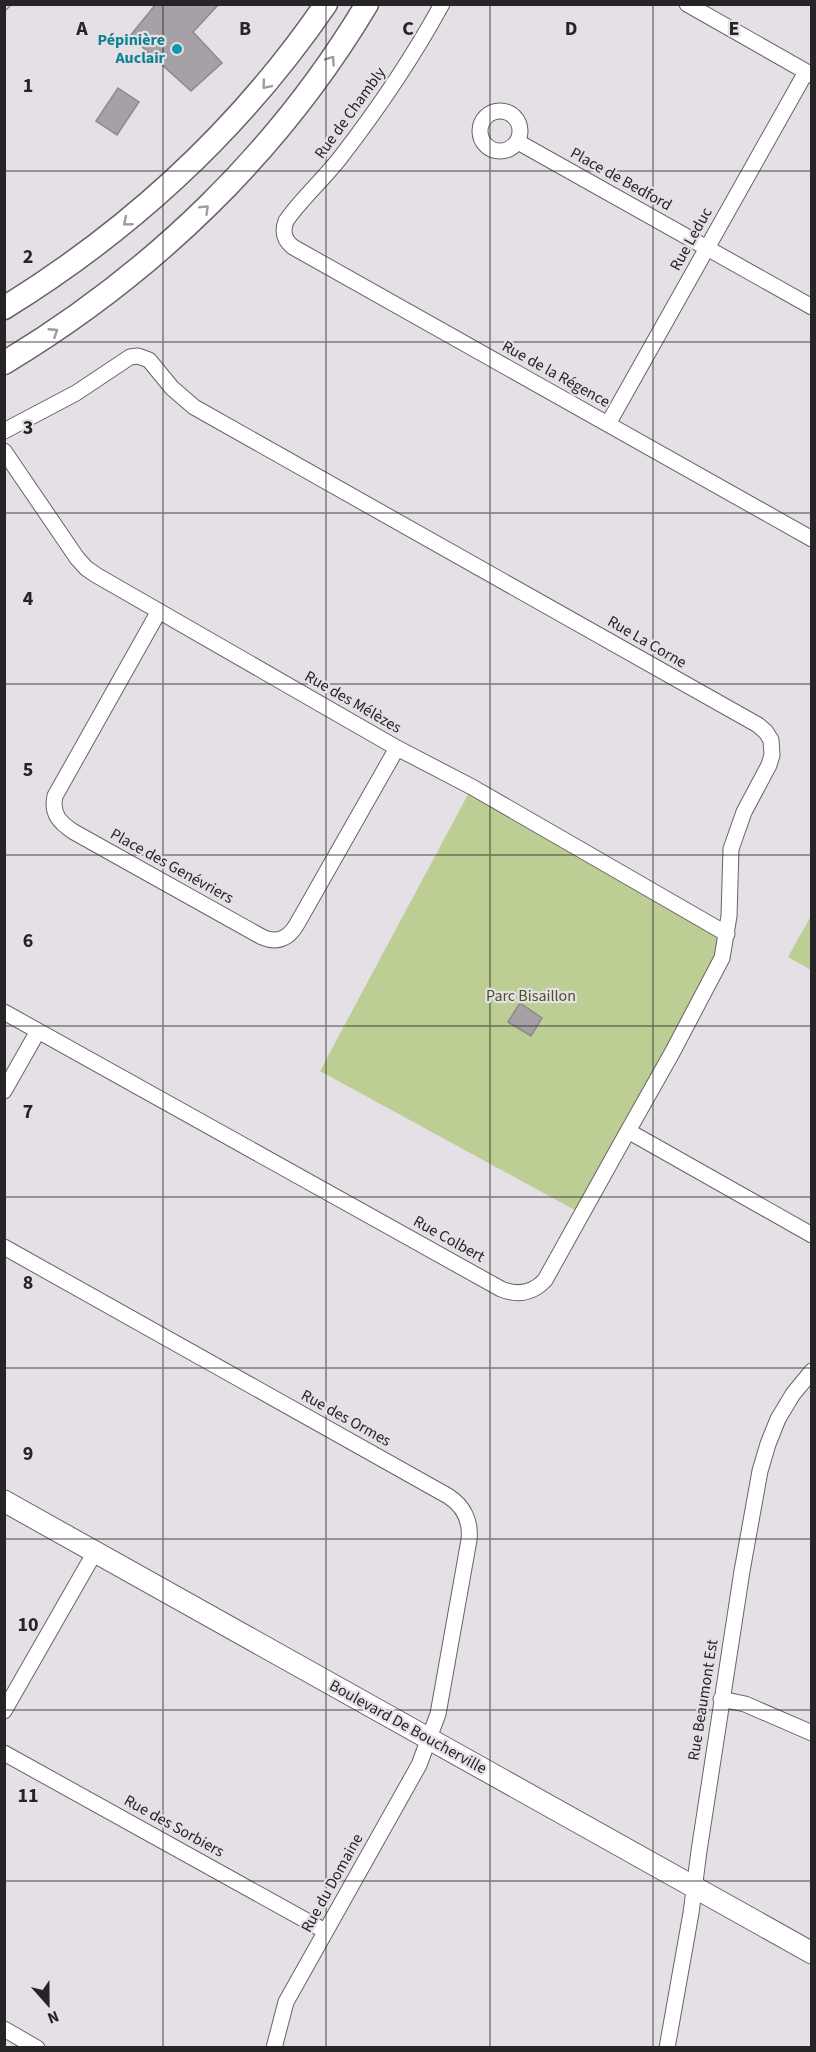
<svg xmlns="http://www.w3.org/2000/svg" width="816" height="2052" viewBox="0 0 816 2052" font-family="'Source Sans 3',sans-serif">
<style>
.green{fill:#bcce93}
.building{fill:#a6a0a7;stroke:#8e888e;stroke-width:1.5}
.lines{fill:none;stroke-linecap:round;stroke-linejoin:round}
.street-casing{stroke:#696369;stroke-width:17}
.secondary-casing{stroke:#696369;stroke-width:23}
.primary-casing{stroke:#696369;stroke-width:25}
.street{stroke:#fff;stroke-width:15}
.secondary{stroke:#fff;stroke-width:21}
.primary{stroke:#fff;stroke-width:22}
.rail-casing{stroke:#878388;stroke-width:7}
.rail{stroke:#e5dfe6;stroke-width:4.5;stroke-dasharray:14;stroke-linecap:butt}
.oneway{stroke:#9d9c9e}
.grid{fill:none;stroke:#262427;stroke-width:1.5;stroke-opacity:0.55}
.culture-dot{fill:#0f9aa8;stroke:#e5dfe6;stroke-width:2}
.labels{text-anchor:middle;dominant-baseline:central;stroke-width:4.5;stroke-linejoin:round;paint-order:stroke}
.culture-label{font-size:16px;font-weight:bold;fill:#0d838f;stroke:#e5dfe6;text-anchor:end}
.street-label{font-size:16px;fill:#262427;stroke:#e5dfe6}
.park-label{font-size:16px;fill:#47561b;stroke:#e5dfe6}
.grid-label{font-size:20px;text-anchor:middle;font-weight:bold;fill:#262427;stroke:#e5dfe6;stroke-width:4.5;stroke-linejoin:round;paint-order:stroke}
</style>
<rect width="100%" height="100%" fill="#e5dfe6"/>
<path class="green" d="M472,787L727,934L582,1214L320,1071Z
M811,916V970L788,957Z"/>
<path class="building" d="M156,4H219L193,32L222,63L191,91L130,36Z
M118,88L139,102L117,135L96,121Z
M520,1003L542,1018L531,1036L508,1022Z"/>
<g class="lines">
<defs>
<path id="street" d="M442,4C412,59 378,109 340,158C323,180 301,199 286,221C282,232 284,240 293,247L812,539
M687,4L812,75
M480 131a20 20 0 1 1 40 0a20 20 0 1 1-40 0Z
M518,142L812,307
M608,424L806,72
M4,431L76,393L130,357L138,356L149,360L172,388L194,407L758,725L766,732L771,740L772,755L769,765L744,812L731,849L729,916L722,958L672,1053L628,1131
M4,451L77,558L86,568L96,575L397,748L472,787L727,934
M159,611L55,796C51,814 60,823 74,832L262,937C278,944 289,938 297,924L397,748
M4,1012L501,1289C518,1296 533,1293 545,1280L628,1131L812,1235
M4,1091L38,1031
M4,1247L448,1496C464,1506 471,1522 469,1540L438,1714L419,1765L286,2002L274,2048
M721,1699L745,1704L812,1733
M4,1711L95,1552
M4,1753L325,1931
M4,2029L37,2048
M667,2048L691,1913L699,1851L742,1571L760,1471L768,1444L778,1419L793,1394L812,1371"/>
<path id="secondary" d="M4,1501L812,1953"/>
<path id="primary" d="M4,308C132,229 241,128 326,4
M4,363C152,274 278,153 367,4"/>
</defs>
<use href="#street" class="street-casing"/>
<use href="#secondary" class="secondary-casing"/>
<use href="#primary" class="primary-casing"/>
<use href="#street" class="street"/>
<use href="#secondary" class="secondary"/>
<use href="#primary" class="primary"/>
<defs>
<path id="rail" d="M4,8L8,4"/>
</defs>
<use href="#rail" class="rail-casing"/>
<use href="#rail" class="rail"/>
</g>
<defs><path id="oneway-chevron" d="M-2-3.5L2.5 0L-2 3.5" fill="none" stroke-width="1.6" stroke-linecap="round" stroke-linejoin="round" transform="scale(1.5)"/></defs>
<g class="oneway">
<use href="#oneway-chevron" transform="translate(331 60) rotate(-55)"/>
<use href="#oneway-chevron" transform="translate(266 85) rotate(130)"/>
<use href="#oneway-chevron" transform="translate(205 209) rotate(-44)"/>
<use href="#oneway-chevron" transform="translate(127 222) rotate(141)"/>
<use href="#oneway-chevron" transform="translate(54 332) rotate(-33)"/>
</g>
<path class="grid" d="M163,4V2048M326,4V2048M490,4V2048M653,4V2048M4,171H812M4,342H812M4,513H812M4,684H812M4,855H812M4,1026H812M4,1197H812M4,1368H812M4,1539H812M4,1710H812M4,1881H812"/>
<circle class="culture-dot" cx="177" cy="49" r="6"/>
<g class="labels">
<g class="culture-label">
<text x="165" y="40">Pépinière<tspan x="165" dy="18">Auclair</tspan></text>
</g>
<g class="street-label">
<text transform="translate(350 113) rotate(-54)">Rue de Chambly</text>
<text transform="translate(621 179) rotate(29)">Place de Bedford</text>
<text transform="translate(691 239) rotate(-61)">Rue Leduc</text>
<text transform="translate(556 374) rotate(29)">Rue de la Régence</text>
<text transform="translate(647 642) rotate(30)">Rue La Corne</text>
<text transform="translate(353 702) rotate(30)">Rue des Mélèzes</text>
<text transform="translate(172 866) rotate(29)">Place des Genévriers</text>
<text transform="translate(449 1239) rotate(29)">Rue Colbert</text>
<text transform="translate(346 1418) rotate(29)">Rue des Ormes</text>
<text transform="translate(703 1700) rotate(-81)">Rue Beaumont Est</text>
<text transform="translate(408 1727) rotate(29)">Boulevard De Boucherville</text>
<text transform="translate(174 1826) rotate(29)">Rue des Sorbiers</text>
<text transform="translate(332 1883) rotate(-61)">Rue du Domaine</text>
</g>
<g class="park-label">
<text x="531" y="996">Parc Bisaillon</text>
</g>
</g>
<g class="grid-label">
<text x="82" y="35">A</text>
<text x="245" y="35">B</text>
<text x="408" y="35">C</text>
<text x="571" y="35">D</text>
<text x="734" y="35">E</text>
<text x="28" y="92">1</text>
<text x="28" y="263">2</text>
<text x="28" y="434">3</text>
<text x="28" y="605">4</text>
<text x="28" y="776">5</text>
<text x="28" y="947">6</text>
<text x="28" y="1118">7</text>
<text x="28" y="1289">8</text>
<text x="28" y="1460">9</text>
<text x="28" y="1631">10</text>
<text x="28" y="1802">11</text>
</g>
<rect width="816" height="2052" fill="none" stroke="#262427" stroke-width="12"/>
<g transform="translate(48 2004) rotate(159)" stroke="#e5dfe6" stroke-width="4.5" paint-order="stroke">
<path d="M0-4.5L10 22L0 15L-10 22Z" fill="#262427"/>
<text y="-9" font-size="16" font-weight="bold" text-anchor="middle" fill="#262427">N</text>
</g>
</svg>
